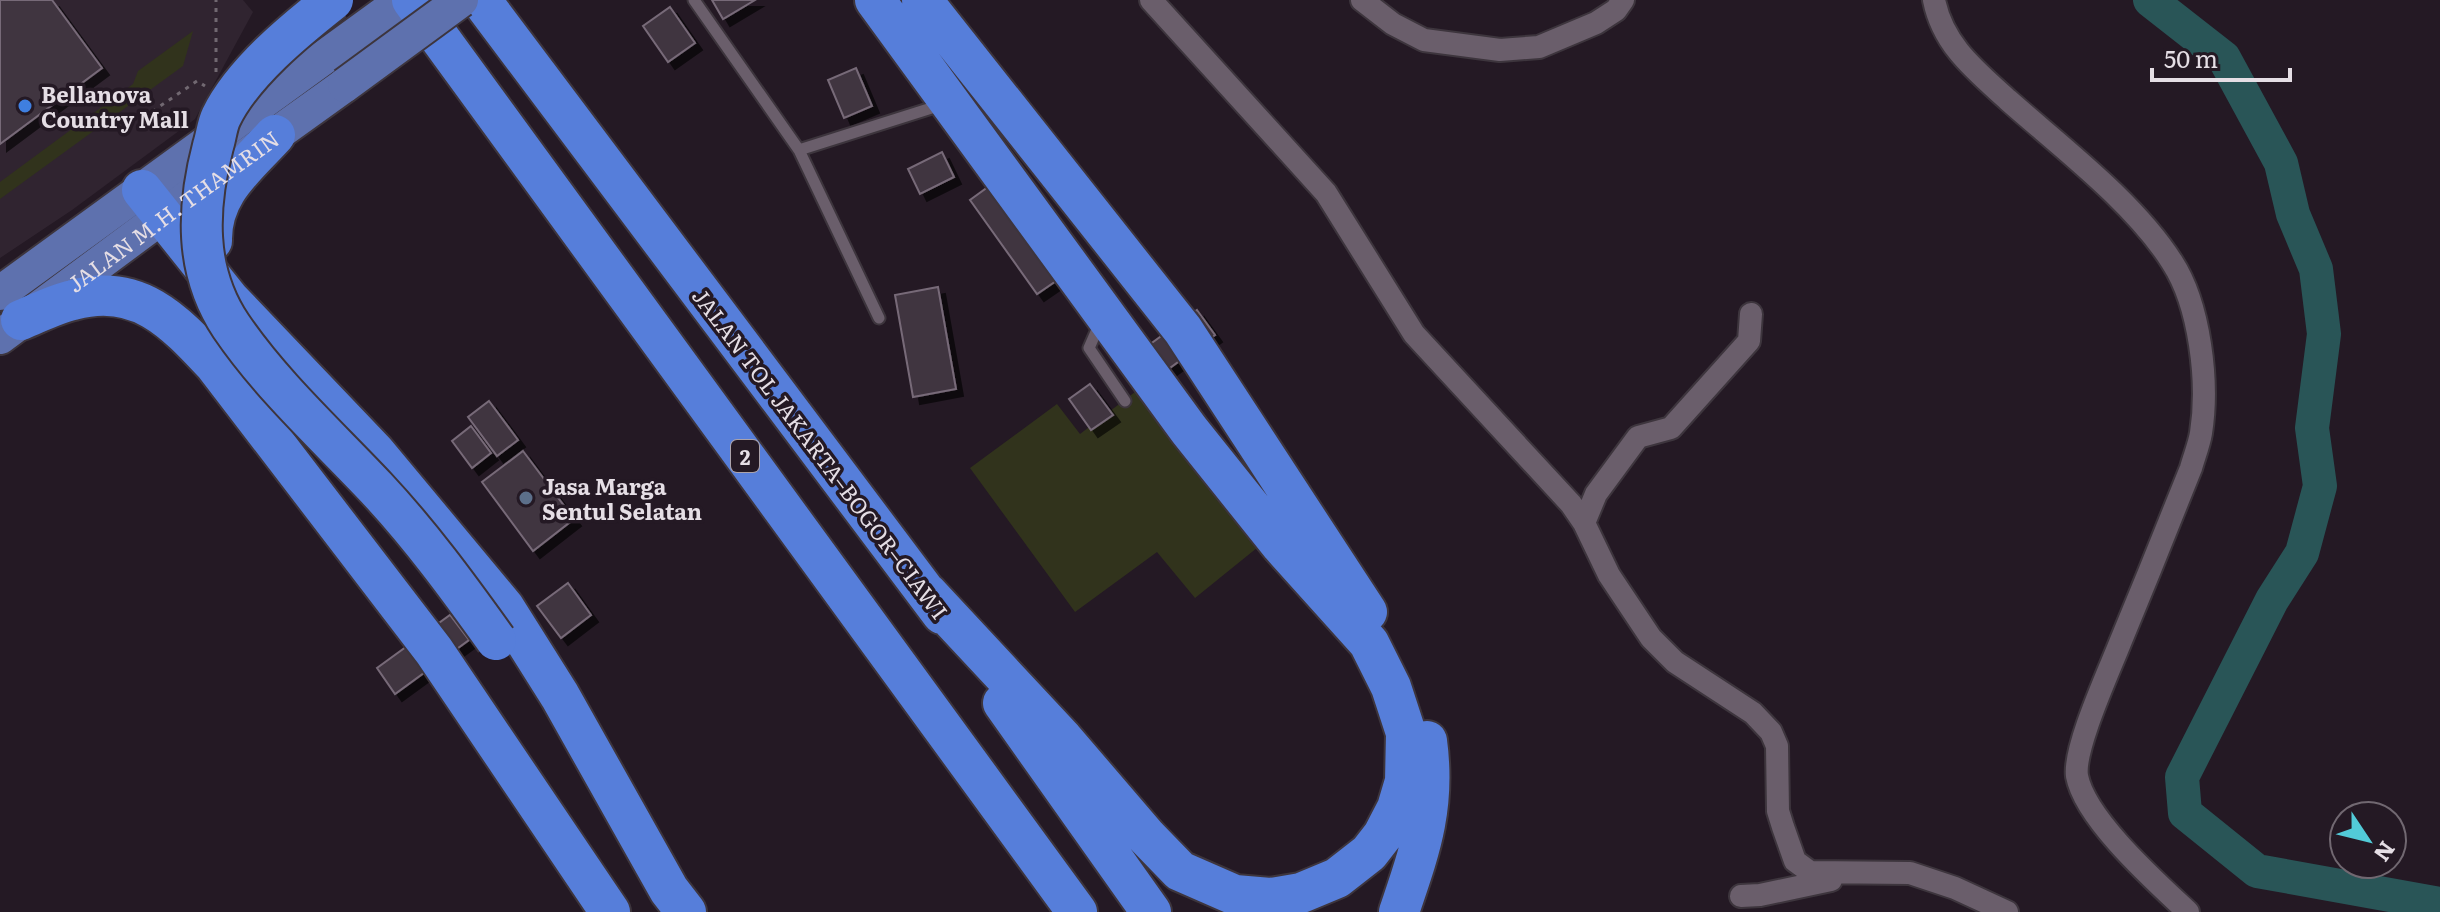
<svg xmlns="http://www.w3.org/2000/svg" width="2440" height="912" viewBox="0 0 2440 912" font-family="Literata,serif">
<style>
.commercial{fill:#302430}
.green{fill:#31331c}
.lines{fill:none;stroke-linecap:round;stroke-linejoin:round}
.river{stroke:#295557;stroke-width:34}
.building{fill:#403441;stroke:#776a78;stroke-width:2;filter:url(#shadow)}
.lane-casing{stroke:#3d353d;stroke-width:15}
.street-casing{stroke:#3d353d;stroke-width:26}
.primary-casing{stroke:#3d353d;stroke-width:38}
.highway-casing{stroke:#3d353d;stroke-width:44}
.path{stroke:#716871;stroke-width:3;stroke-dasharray:4 6;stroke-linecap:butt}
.lane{stroke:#6a5e6b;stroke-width:11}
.street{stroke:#6a5e6b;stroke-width:22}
.primary{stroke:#5e71ae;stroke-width:34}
.highway{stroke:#567eda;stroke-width:40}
.primary-bridge-casing{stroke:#3d353d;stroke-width:38;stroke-linecap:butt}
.highway-bridge-casing{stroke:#3d353d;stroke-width:44;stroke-linecap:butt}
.primary-bridge{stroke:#5e71ae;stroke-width:34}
.highway-bridge{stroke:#567eda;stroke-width:40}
.shop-dot{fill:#3f7fe0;stroke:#241924;stroke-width:3}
.service-dot{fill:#5c6f8a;stroke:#241924;stroke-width:3}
.labels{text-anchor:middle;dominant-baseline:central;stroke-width:7;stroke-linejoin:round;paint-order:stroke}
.shield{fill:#241924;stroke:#aba3ab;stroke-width:2}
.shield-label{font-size:20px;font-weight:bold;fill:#e5dee5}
.poi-label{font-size:22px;font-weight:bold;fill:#e5dee5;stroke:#241924;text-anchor:start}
.street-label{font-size:22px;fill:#e5dee5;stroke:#241924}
</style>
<defs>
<filter id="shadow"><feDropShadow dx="7" dy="7" stdDeviation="0" flood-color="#0009"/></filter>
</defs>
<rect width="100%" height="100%" fill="#241924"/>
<path class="commercial" d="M0,0H243L253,12L195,119L72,210L0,258Z"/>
<path class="green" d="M193,31L183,66L0,199V182L133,84L138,71Z
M1152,379L1273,535L1195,598L1157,552L1075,612L970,468L1057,404L1080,434Z"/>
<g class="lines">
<path class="river" d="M2150,0L2224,58L2281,163L2293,214L2316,269L2324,334L2312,428L2320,486L2302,553L2272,600L2182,777L2185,813L2257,871L2440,904"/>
</g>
<path class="building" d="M0,0H52L102,68L0,144Z
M712,0H755L723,19Z
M670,7L695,43L668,62L643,26Z
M856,68L872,106L844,118L828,80Z
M942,152L954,177L920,194L908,169Z
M988,187L1056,281L1037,294L970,200Z
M938,287L956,389L913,397L895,295Z
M1197,310L1215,335L1141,389L1123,364Z
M1090,384L1113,415L1091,430L1069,399Z
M489,401L518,440L497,456L468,417Z
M471,426L491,453L472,468L452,441Z
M523,451L574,519L533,551L482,482Z
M568,583L591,615L561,638L537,606Z
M450,615L469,640L395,694L377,668Z"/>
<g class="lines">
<defs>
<path id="lane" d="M694,0L799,150L879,318
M799,150L941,105
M1102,326L1096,332L1089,348L1125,401"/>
<path id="street" d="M1151,0L1326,193L1414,334L1571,504L1584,523L1609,575L1651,638L1675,662L1753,713L1771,732L1777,746L1778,811L1783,827L1795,861L1810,872L1910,873L1955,888L2007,912
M1362,0L1393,24L1424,40L1500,50L1539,47L1596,23L1616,10L1623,0
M1934,0C1943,45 1975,70 2008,100C2061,147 2134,202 2172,262C2200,305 2209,382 2201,433C2199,445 2194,457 2191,468C2168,526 2144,585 2120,643C2109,671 2073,749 2077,776C2085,819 2156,882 2188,912
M1584,523L1596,494L1638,437L1671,428L1749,341L1751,314
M1741,896L1760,895L1831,880"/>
<g id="primary">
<path d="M0,293L403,0"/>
<path id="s1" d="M0,337L186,199L345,85"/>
</g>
<path id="highway" d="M412,0L1077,912
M481,0L942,614
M875,0L1189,430L1281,545L1369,643L1391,687L1406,733L1405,781L1397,808L1383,835L1369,853L1337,878L1301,893L1271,898L1235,895L1180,871L1147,837L1063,739L927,593
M922,0L1183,330L1367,612
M142,190L229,299L375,452L504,607L560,696L669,890L686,912
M212,241C211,193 245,168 275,135
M21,320C38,313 55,304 73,300C138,282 174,321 215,365L434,651L610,912
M1003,703L1151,912
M1399,912C1420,850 1436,808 1427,741"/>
</defs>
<use href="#lane" class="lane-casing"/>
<use href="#street" class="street-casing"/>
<use href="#primary" class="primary-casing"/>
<use href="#highway" class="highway-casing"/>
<path class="path" d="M216,72V0
M144,117L197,81L205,86"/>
<use href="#lane" class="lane"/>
<use href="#street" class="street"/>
<use href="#primary" class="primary"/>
<use href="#highway" class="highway"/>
<defs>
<path id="primary-bridge" d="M345,85L461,0"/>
<path id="highway-bridge" d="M333,0C295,30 243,72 221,117C217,125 216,137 213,146C197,207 194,271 231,326C271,385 327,436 376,488C420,535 458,587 496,640"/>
</defs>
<use href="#primary-bridge" class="primary-bridge-casing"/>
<use href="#highway-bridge" class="highway-bridge-casing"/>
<use href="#primary-bridge" class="primary-bridge"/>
<use href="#highway-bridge" class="highway-bridge"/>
</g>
<circle class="shop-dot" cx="25" cy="106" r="8"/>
<circle class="service-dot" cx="526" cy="498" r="8"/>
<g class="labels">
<rect class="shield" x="731" y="440" width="28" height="32" rx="6"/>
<g class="shield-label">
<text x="745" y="456">2</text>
</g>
<g class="poi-label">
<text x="41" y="93">Bellanova<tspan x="41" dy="25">Country Mall</tspan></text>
<text x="542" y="485">Jasa Marga<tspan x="542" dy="25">Sentul Selatan</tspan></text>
</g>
<g class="street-label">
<text stroke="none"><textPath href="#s1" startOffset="214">JALAN M.H. THAMRIN</textPath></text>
<text transform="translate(821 453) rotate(53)">JALAN TOL JAKARTA–BOGOR–CIAWI</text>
</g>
</g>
<g transform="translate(2368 840) rotate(125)"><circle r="38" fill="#241924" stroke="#716871" stroke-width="2"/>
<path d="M0-6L14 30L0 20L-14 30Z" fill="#52cbd8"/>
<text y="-12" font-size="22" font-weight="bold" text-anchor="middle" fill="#e5dee5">N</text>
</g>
<path d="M2152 68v12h138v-12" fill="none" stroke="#e5dee5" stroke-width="4"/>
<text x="2164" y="68" font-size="24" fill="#e5dee5" stroke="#241924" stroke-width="6" paint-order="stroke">50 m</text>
</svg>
